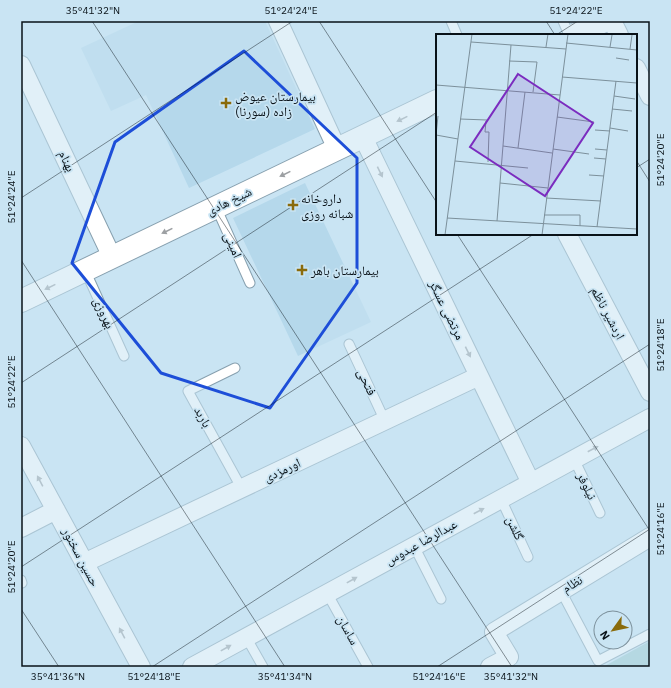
<svg xmlns="http://www.w3.org/2000/svg" width="671" height="688" viewBox="0 0 671 688" font-family="'IBM Plex Sans','Noto Naskh Arabic',sans-serif">
<style>
.built{fill:#b5d8eb}
.building{fill:#9ecbcf}
.lines{fill:none;stroke-linecap:round;stroke-linejoin:round}
.service-casing{stroke:#87a0af;stroke-width:11}
.minor-casing{stroke:#87a0af;stroke-width:20}
.tertiary-casing{stroke:#87a0af;stroke-width:24}
.service{stroke:#fff;stroke-width:9}
.minor{stroke:#fff;stroke-width:18}
.tertiary{stroke:#fff;stroke-width:22}
.oneway{fill:#9da0a3}
.marked{fill:none;stroke:#1d4ed8;stroke-width:3;stroke-linejoin:round}
.ticks{fill:none;stroke:#091218;stroke-width:1;stroke-opacity:0.45}
.poi-dot{fill:#8a6b0b;stroke:#c9e4f3;stroke-width:1.5}
.labels{text-anchor:middle;dominant-baseline:central;stroke-width:3.5;stroke-linejoin:round;paint-order:stroke}
.poi-label{font-size:13px;fill:#091218;stroke:#c9e4f3;text-anchor:start}
.street-label{font-size:13px;fill:#091218;stroke:#c9e4f3}
.inset-road{fill:none;stroke:#7c909b;stroke-width:1}
.view{fill:#7b2cbf;fill-opacity:0.15;stroke:#7b2cbf;stroke-width:2}
.inset-edge{fill:none;stroke:#091218;stroke-width:2}
.neatline{fill:none;stroke:#091218;stroke-width:1.5}
.ticks-label{font-size:10px;text-anchor:middle;fill:#091218}
</style>
<rect width="100%" height="100%" fill="#c9e4f3"/>
<path class="built" d="M139,21H265L315,129L189,188L146,95L111,111L81,48Z
M305,183L371,322L298,356L233,218Z"/>
<path class="building" d="M650,641V667H603Z"/>
<g class="lines">
<defs>
<path id="service" d="M451,21L457,35
M563,21L569,35
M216,207L250,283
M85,270L124,356
M349,344L385,421
M235,368L188,391L242,489
M574,459L600,513
M501,499L528,557
M414,546L441,599
M21,580L22,583
M561,591L598,661L650,634
M327,593L368,667
M246,637L263,667"/>
<path id="minor" d="M278,21L337,149
M612,21L619,35
M21,65L112,257
M636,68L650,96
M363,137L531,483
M567,234L650,392
M21,446L141,667
M21,528L56,510
M84,563L479,376
M192,667L650,418
M490,667L509,657L494,632L650,537"/>
<path id="tertiary" d="M574,35L604,21
M21,301L437,101"/>
</defs>
<use href="#service" class="service-casing"/>
<use href="#minor" class="minor-casing"/>
<use href="#tertiary" class="tertiary-casing"/>
<use href="#service" class="service"/>
<use href="#minor" class="minor"/>
<use href="#tertiary" class="tertiary"/>
</g>
<defs><path id="oneway-solid" d="M-6-.8H1V-3.2L6.5 0L1 3.2V.8H-6Z"/></defs>
<g class="oneway">
<use href="#oneway-solid" transform="translate(402 119) rotate(154)"/>
<use href="#oneway-solid" transform="translate(380 172) rotate(64)"/>
<use href="#oneway-solid" transform="translate(285 174) rotate(154)"/>
<use href="#oneway-solid" transform="translate(167 231) rotate(154)"/>
<use href="#oneway-solid" transform="translate(50 287) rotate(154)"/>
<use href="#oneway-solid" transform="translate(468 352) rotate(64)"/>
<use href="#oneway-solid" transform="translate(593 449) rotate(-28)"/>
<use href="#oneway-solid" transform="translate(40 481) rotate(-118)"/>
<use href="#oneway-solid" transform="translate(479 511) rotate(-28)"/>
<use href="#oneway-solid" transform="translate(352 580) rotate(-29)"/>
<use href="#oneway-solid" transform="translate(122 633) rotate(-118)"/>
<use href="#oneway-solid" transform="translate(226 648) rotate(-29)"/>
</g>
<path d="M0 0H671V688H0ZM244,51L357,158V283L270,408L161,373L72,263L115,142Z" fill="#c9e4f3" fill-opacity=".55" fill-rule="evenodd"/>
<path class="marked" d="M244,51L357,158V283L270,408L161,373L72,263L115,142Z"/>
<path class="ticks" d="M92,21L512,667M319,21L437,203M546,21L555,35M556,35L578,21M636,160L650,182M636,168L650,159M21,198L293,21M457,234L650,531M21,260L285,667M21,383L437,112M21,567L534,234M21,609L59,667M152,667L650,344M437,667L650,529"/>
<g class="poi-dot">
<path d="M224 97h4v4h4v4h-4v4h-4v-4h-4v-4h4z"/>
<path d="M291 199h4v4h4v4h-4v4h-4v-4h-4v-4h4z"/>
<path d="M300 264h4v4h4v4h-4v4h-4v-4h-4v-4h4z"/>
</g>
<g class="labels">
<g class="poi-label">
<text x="235" y="96">بیمارستان عیوض<tspan x="235" dy="15">زاده (سورنا)</tspan></text>
<text x="301" y="198">داروخانه<tspan x="301" dy="15">شبانه روزی</tspan></text>
<text x="311" y="270">بیمارستان باهر</text>
</g>
<g class="street-label">
<text transform="translate(67 161) rotate(65)">بهنام</text>
<text transform="translate(229 201) rotate(-26)">شیخ هادی</text>
<text transform="translate(233 245) rotate(66)">امینی</text>
<text transform="translate(447 310) rotate(64)">مرتضی عسگر</text>
<text transform="translate(104 313) rotate(65)">بهروزی</text>
<text transform="translate(608 313) rotate(62)">اردشیر ناظم</text>
<text transform="translate(367 382) rotate(65)">فتحی</text>
<text transform="translate(203 417) rotate(61)">باربد</text>
<text transform="translate(282 470) rotate(-25)">اورمزدی</text>
<text transform="translate(587 486) rotate(64)">نیلوفر</text>
<text transform="translate(515 528) rotate(65)">گلشن</text>
<text transform="translate(421 542) rotate(-29)">عبدالرضا عبدوس</text>
<text transform="translate(81 557) rotate(62)">حسین سخنور</text>
<text transform="translate(572 584) rotate(-31)">نظام</text>
<text transform="translate(348 630) rotate(61)">ساسان</text>
</g>
</g>
<g transform="translate(436 34)">
<rect width="201" height="201" fill="#c9e4f3"/>
<path class="inset-road" d="M35,8L130,15M130,9L201,16M110,13L112,0M174,13L176,1M194,15L196,1M180,24L193,26M73,27L101,28L97,58M126,43L201,49M0,51L124,61M178,62L199,65M176,75L196,77M121,83L158,88M24,85L51,86M50,87L49,98H53L52,128M174,94L192,97M159,96L174,97M0,101L22,105M0,101L2,82M67,112L116,119M82,114L89,58M117,115L153,120M159,115L171,116M158,124L170,125M19,127L92,134M153,141L168,142M64,149L112,154M110,164L165,167M108,181H144V192M11,184L201,195M61,187L75,11M161,193L180,47M9,201L36,0M106,201L132,0"/>
<path class="view" d="M82,40L157,89L109,162L34,113Z"/>
<rect width="201" height="201" class="inset-edge"/>
</g>
<rect width="671" height="688" fill="none" stroke="#c9e4f3" stroke-width="44"/>
<g transform="translate(613 630) rotate(237)"><circle r="19" fill="#c9e4f3" stroke="#7c909b"/>
<path d="M0-3L7 15L0 10L-7 15Z" fill="#8a6b0b"/>
<text y="-6" font-size="11" font-weight="bold" text-anchor="middle" fill="#091218">N</text>
</g>
<rect x="22" y="22" width="627" height="644" class="neatline"/>
<g class="ticks-label">
<text x="93" y="14">35°41'32"N</text>
<text x="291" y="14">51°24'24"E</text>
<text x="576" y="14">51°24'22"E</text>
<text transform="translate(660 160) rotate(-90)" y="4">51°24'20"E</text>
<text transform="translate(11 197) rotate(-90)" y="4">51°24'24"E</text>
<text transform="translate(660 345) rotate(-90)" y="4">51°24'18"E</text>
<text transform="translate(11 382) rotate(-90)" y="4">51°24'22"E</text>
<text transform="translate(660 529) rotate(-90)" y="4">51°24'16"E</text>
<text transform="translate(11 567) rotate(-90)" y="4">51°24'20"E</text>
<text x="58" y="680">35°41'36"N</text>
<text x="154" y="680">51°24'18"E</text>
<text x="285" y="680">35°41'34"N</text>
<text x="439" y="680">51°24'16"E</text>
<text x="511" y="680">35°41'32"N</text>
</g>
</svg>
